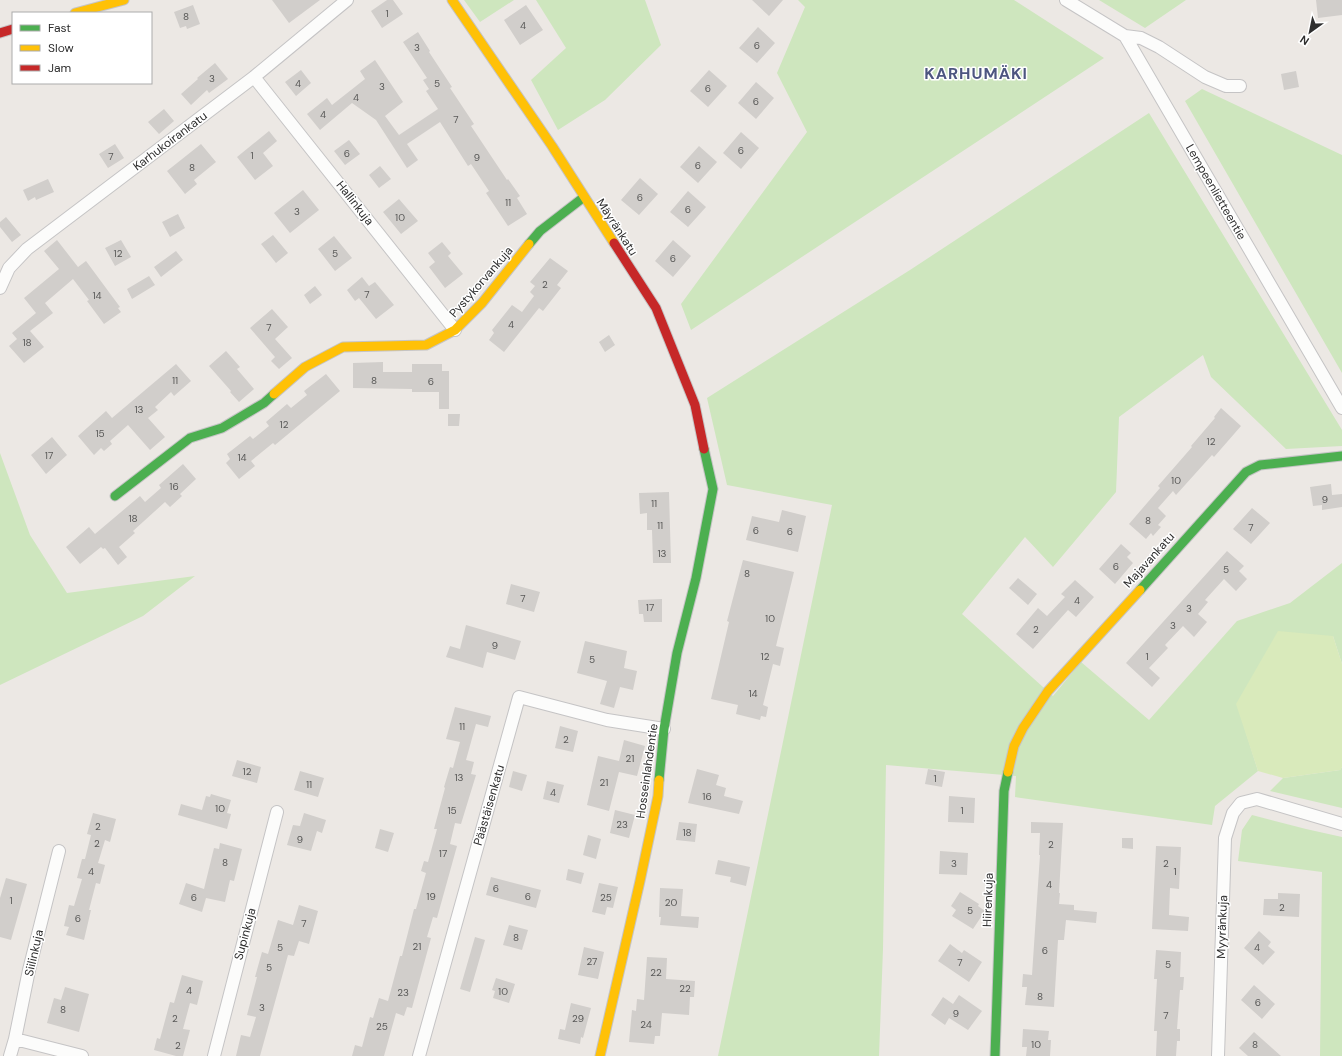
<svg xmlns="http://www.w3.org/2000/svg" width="1342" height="1056" viewBox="0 0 1342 1056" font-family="'DM Sans',sans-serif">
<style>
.green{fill:#cee6be}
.pitch{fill:#d9eabb}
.building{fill:#d1cecb}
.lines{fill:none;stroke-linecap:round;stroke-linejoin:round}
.street-casing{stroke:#c5c4c5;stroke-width:14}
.fast-casing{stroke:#c5c4c5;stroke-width:11}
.slow-casing{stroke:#c5c4c5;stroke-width:11}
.jam-casing{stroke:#c5c4c5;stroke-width:11}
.street{stroke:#fcfcfb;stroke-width:12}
.fast{stroke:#4caf50;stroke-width:9}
.slow{stroke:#ffc107;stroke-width:9}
.jam{stroke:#c62828;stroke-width:9}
.labels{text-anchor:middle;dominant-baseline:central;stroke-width:3;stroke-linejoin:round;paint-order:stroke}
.number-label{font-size:10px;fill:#585857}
.street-label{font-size:12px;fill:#2e2e2e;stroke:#fff}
.district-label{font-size:16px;font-weight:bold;letter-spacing:1px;fill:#4d5680;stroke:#fff}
</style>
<rect width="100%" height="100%" fill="#ece8e4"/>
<path class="green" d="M464,0H514L480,22Z
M536,0H645L661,45L605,100L558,130L531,80L566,48Z
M798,0H1014L1104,58L691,330L681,304L807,132L777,73L805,7Z
M1099,0H1186L1145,28Z
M1202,89L1342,155V373L1185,101Z
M1149,113L1342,430V446L1286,449L1211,377L1203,355L1119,417L1116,492L1053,567L1025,537L962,614L1053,696L1081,662L1149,720L1237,621L1290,603L1342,563V664L1333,636L1237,704L1258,771L1215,806L1212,825L1015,797L1016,776L886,765L883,949L879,1056H718L832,505L727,485L707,398L910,270Z
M0,453L30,535L67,593L195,576L143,616L0,685Z
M1342,767V808L1270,791L1283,778L1340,770Z
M1252,815L1306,829L1342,837V1056H1320L1322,872L1238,861L1242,830Z"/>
<path class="pitch" d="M1278,631L1333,636L1342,664V767L1340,770L1283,778L1258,771L1236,704Z"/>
<path class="building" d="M272,0H320L289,23Z
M387,0H393L403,14L382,28L371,11Z
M752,0H783L769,16Z
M1316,0H1342V15L1318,18Z
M193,5L200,24L187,29L186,26L180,28L174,12Z
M526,5L543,30L520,45L504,20Z
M758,27L775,43L757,63L739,48Z
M418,32L430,51L429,52L452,87L450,88L474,124L471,126L507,180L508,179L520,196L517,198L527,214L508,226L486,193L489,191L471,164L468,166L440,122L407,144L418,160L407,168L376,120L352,103L320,130L307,114L327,98L332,105L365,79L360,71L375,60L403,102L385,116L399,135L438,109L426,91L429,89L423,80L427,78L403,42Z
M215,63L228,79L209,93L207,90L191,105L181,94L198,79L197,78Z
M301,70L311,83L296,96L285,82Z
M709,70L727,86L708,107L690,91Z
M1296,71L1299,87L1284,90L1281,74Z
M756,82L774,98L756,119L738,103Z
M164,109L174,121L159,134L148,122Z
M269,131L277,141L263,153L273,166L255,180L237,157Z
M741,132L759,148L741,169L723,153Z
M349,140L360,154L345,165L334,151Z
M115,144L124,158L108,168L99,154Z
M201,144L216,162L194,180L197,184L185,194L167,171Z
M699,146L717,162L698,183L680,167Z
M380,166L391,179L379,188L369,175Z
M640,178L658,194L639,215L621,200Z
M48,179L54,192L36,200L35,197L28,201L23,190Z
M303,190L319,210L290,233L274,213Z
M688,191L706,207L688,227L670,212Z
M399,199L418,221L401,234L383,212Z
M178,214L185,228L170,237L162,222Z
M6,217L21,235L12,242L0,227V222Z
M273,235L288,253L276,263L261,244Z
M334,236L352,258L335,271L318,249Z
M57,240L78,267L86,261L120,307L118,308L121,312L104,324L87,301L89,300L73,279L45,303L53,313L30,331L44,347L24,363L9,346L17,339L12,333L36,313L24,298L59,269L44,251Z
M121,240L131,257L115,266L105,248Z
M673,240L691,256L673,277L655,261Z
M442,242L451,253L448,256L463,274L445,288L429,267L435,262L428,253Z
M176,251L183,260L161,277L154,267Z
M550,258L568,271L557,285L561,288L543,311L539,308L504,352L489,340L494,333L492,330L512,305L522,312L534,296L530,292L535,286L530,282Z
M149,276L155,285L132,299L127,289Z
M362,277L369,286L375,282L394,305L376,319L359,298L355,301L347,290Z
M315,286L322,295L310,304L304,295Z
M272,309L288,327L275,339L292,358L279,369L271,361L275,357L250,328Z
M609,335L615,345L605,352L599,342Z
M226,351L240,367L237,369L254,389L239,402L230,392L231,391L209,366Z
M383,362V372H412V364H442V371H449V409H439V392H412V389L353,388V363Z
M176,364L191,381L174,396L171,392L155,407L158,410L148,418L165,437L150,450L128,425L110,441L112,444L104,451L101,448L94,455L78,436L106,411L112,418Z
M326,374L340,391L275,445L273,443L251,461L255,466L239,479L226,463L230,459L227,454L250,436L253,439L269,426L266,422L287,404L291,408L307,395L304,391Z
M1221,408L1241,426L1214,457L1212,455L1176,495L1173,491L1158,508L1166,516L1158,525L1161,527L1153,536L1151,533L1146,539L1129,524L1160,488L1158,486L1192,447L1191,446L1215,418L1214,417Z
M448,414H460L459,426H448Z
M52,437L67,455L46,474L31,455Z
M183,464L196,479L180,494L182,496L170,507L165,502L133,531L135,533L119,547L127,557L118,565L105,548L103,549L101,547L80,564L66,547L89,527L95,534L140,496L145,502L161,488L159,485Z
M1331,484L1332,495L1342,494V507L1322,510V505L1313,506L1310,487Z
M669,492L671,563H653L652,530H647V513L640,514L639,493Z
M1252,508L1270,523L1251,544L1233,529Z
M782,510L806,516L798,552L746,540L752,516L779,522Z
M1121,544L1131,553L1127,557L1133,563L1115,584L1099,569Z
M1227,551L1244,566L1239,571L1247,579L1236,591L1224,579L1205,600L1208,602L1198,614L1207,622L1194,637L1183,626L1165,645L1168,648L1149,668L1160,678L1152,687L1126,663Z
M743,560L794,572L776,646L784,648L780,666L773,664L763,705L768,707L766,717L761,716L760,720L736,714L738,705L711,699L729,622L727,621Z
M1018,578L1037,594L1028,605L1009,588Z
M1075,580L1094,597L1076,617L1068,610L1033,649L1016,634L1038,608L1047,616L1065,597L1061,594Z
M511,584L540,592L534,612L506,604Z
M662,599V622H644L643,614H639L638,600Z
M466,625L521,641L515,660L487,652L483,668L446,657L450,646L460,649Z
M585,641L627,651L624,668L637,671L633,690L620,687L614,708L600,704L607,681L577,673Z
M455,707L491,716L488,727L476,724L466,760L474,762L471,774L476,775L461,824L455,823L450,844L457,846L437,918L433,917L427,937L431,938L412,1008L407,1007L404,1016L396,1013L384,1056H352L355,1045L362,1047L370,1017L373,1018L379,998L388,1001L400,956H402L414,909H416L426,873L421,871L424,861L428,862L437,829H434L445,788L444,787L450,767L453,768L460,742L446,739Z
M560,726L578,731L573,752L555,748Z
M624,740L645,746L637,776L619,772L609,811L587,805L598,756L619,761Z
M237,760L261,767L257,783L232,776Z
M697,769L719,775L716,785L726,788L724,796L743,801L739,814L688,803Z
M928,769L945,772L942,787L925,784Z
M300,771L324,778L318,797L294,790Z
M513,771L527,775L522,791L509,787Z
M547,781L564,785L559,803L543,799Z
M211,794L231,800L227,813L231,814L227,829L178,815L181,804L202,810L206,796L210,797Z
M949,796L975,798L974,823L948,822Z
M615,810L635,815L629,838L610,833Z
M93,813L116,819L110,842L105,840L98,863L105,865L100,884L96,883L89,910H91L84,940L66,935L69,927L64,926L69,905L74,906L82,879L77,878L82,859H85L91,835L87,834Z
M304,813L326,820L322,833L317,831L311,851L287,845L293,825L300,826Z
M679,822L697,824L695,842L676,840Z
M1031,822L1063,823L1059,893H1060L1059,904L1074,905V910L1097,912L1096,923L1066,920L1064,940H1058L1054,1007L1025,1005L1027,987H1022L1023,974L1032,975L1040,855H1039L1040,833H1031Z
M380,829L394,833L388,852L375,848Z
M588,835L601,839L596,859L583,855Z
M1122,838H1133V849L1122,848Z
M220,843L242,849L234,881L230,880L225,902L206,898L202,912L179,904L186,883L204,889L214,848L219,849Z
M1156,846L1181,847L1179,889L1170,888L1169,915L1189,917L1188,931L1152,929Z
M940,851L968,853L967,875L939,874Z
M718,860L750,867L746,886L730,882L731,877L715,874Z
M568,869L584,873L581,884L566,880Z
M491,877L541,890L536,908L486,895Z
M6,878L27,884L11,940L0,937V898Z
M599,883L618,887L613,908L607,907L605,915L592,912Z
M660,888L683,889L681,916L699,917L698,928L660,925L661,917H659Z
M960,892L979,904L978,906L985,911L973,929L952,916L956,910L951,906Z
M1278,893L1300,894L1299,917L1263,915L1264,899H1278Z
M299,905L318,911L309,944L299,941L294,956L288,955L260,1056H236L241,1035L250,1037L256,1017L247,1015L257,977H255L262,952L268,954L278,920L293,925Z
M509,925L528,930L522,950L503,945Z
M1259,931L1271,942L1268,946L1275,952L1263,965L1244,948Z
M475,937L485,940L470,992L460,989Z
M950,944L962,953L964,950L982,962L969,982L938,961Z
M584,947L604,952L598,979L578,975Z
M1156,950L1181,952L1180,977H1184L1183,990H1180L1177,1029H1180V1041H1177L1176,1056H1156L1157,1031H1154L1157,979H1154Z
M647,957L667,958L666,979L695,981L694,997H690L689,1015L662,1013L660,1036H655L654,1044L629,1042L632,1010L636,1011L637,999L644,1000Z
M182,975L203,981L197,1005L190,1003L183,1029L190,1030L183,1056H176L154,1050L157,1038L160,1039L170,1002L174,1003Z
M496,978L515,984L509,1003L493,998L495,991L492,990Z
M1254,985L1275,1004L1262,1019L1241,1000Z
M65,987L89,994L79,1032L47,1023L54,998L61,1000Z
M959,995L982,1011L968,1030L949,1018L945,1025L931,1015L943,997L953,1004Z
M571,1003L591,1008L583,1038L581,1037L580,1044L558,1039L560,1029L565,1030Z
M1023,1029L1049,1031L1048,1040H1051L1050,1056H1026L1027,1047H1022Z
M1254,1032L1281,1056H1248L1239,1048Z"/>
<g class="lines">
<defs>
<path id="street" d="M1066,0L1125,36L1342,408
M1125,36L1141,38L1159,47L1205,77L1226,86H1240
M254,77L455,330
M0,288L9,268L27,249L254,77L347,0
M15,1039L82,1056
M10,1056L15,1039L29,970L59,851
M214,1056L277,812
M419,1056L519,697L607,720L664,729
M1218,1056L1225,838L1233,813L1241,803L1257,799L1342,824"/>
<path id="fast" d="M529,244L540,231L584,197
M115,496L190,438L222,428L264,403L274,394
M1140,590L1246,472L1260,465L1342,456
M659,780L664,729L677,653L696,578L713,489L704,449
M995,1056L1004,791L1008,772"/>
<path id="slow" d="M452,0L552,146L614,243
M75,13L124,0
M274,394L305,367L343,347L426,345L455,330L482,303L529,244
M1008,772L1014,746L1023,728L1048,691L1140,590
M600,1056L640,881L658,796L659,780"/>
<path id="jam" d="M0,33L13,29
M614,243L656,308L695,405L704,449"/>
</defs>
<use href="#street" class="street-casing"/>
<use href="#fast" class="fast-casing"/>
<use href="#slow" class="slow-casing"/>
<use href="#jam" class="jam-casing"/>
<use href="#street" class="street"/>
<use href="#fast" class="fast"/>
<use href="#slow" class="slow"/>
<use href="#jam" class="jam"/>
</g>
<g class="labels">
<g class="number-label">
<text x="387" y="13">1</text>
<text x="186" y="16">8</text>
<text x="523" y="25">4</text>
<text x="757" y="45">6</text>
<text x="417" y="47">3</text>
<text x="212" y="78">3</text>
<text x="298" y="83">4</text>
<text x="437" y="83">5</text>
<text x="382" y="86">3</text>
<text x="708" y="88">6</text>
<text x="356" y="97">4</text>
<text x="756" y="101">6</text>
<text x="323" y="114">4</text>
<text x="456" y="119">7</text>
<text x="741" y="150">6</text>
<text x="347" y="153">6</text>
<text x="252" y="155">1</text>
<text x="111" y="156">7</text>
<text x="477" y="157">9</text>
<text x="698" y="165">6</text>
<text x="192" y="167">8</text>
<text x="640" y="197">6</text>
<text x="508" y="202">11</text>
<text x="688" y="209">6</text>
<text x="297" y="211">3</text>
<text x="400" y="217">10</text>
<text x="118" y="253">12</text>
<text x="335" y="253">5</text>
<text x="673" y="258">6</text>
<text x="545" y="284">2</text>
<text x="367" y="294">7</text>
<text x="97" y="295">14</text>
<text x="511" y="324">4</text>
<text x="269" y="327">7</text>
<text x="27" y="342">18</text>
<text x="175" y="380">11</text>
<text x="374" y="380">8</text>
<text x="431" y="381">6</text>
<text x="139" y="409">13</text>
<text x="284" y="424">12</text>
<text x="100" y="433">15</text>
<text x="1211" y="441">12</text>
<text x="49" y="455">17</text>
<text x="242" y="457">14</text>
<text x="1176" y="480">10</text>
<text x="174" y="486">16</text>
<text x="1325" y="499">9</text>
<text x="654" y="503">11</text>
<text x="133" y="518">18</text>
<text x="1148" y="520">8</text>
<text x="660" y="525">11</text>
<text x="1251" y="527">7</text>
<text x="756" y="530">6</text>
<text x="790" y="531">6</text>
<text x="662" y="553">13</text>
<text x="1116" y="566">6</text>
<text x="1226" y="569">5</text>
<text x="747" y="573">8</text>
<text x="523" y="598">7</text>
<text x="1077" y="600">4</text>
<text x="650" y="607">17</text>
<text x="1189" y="608">3</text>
<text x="770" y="618">10</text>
<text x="1173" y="625">3</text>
<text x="1036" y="629">2</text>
<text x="495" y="645">9</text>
<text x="765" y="656">12</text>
<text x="1147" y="656">1</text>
<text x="592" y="659">5</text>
<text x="753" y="693">14</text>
<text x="462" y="726">11</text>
<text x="566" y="739">2</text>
<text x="630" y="758">21</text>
<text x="247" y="771">12</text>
<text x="459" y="777">13</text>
<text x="935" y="778">1</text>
<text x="604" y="782">21</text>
<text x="309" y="784">11</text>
<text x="553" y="792">4</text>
<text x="707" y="796">16</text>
<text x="220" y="808">10</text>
<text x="452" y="810">15</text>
<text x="962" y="810">1</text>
<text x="622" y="824">23</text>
<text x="98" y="826">2</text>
<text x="687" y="832">18</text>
<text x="300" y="839">9</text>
<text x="97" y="843">2</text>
<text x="1051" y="844">2</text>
<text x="443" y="853">17</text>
<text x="225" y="862">8</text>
<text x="954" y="863">3</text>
<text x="1166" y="863">2</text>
<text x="91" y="871">4</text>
<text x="1175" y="871">1</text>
<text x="1049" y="884">4</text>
<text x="496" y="888">6</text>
<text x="431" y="896">19</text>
<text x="528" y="896">6</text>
<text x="194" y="897">6</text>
<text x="606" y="897">25</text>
<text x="11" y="900">1</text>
<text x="671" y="902">20</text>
<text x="1282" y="907">2</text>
<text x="970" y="910">5</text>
<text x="78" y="918">6</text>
<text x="304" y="923">7</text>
<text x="516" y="937">8</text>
<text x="417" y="946">21</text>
<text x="280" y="947">5</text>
<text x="1257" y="947">4</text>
<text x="1045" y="950">6</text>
<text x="592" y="961">27</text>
<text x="960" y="962">7</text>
<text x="1168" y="964">5</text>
<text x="269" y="967">5</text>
<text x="656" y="972">22</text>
<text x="685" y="988">22</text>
<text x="189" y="990">4</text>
<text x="503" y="991">10</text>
<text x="403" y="992">23</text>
<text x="1040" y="996">8</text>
<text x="1258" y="1002">6</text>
<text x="262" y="1007">3</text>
<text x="63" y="1009">8</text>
<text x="956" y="1013">9</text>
<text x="1166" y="1015">7</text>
<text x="175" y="1018">2</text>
<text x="578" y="1018">29</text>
<text x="646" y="1024">24</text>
<text x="382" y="1026">25</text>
<text x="1036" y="1044">10</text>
<text x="1255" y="1044">8</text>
<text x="178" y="1045">2</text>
</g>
<g class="street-label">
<text transform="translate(170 141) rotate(-37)">Karhukoirankatu</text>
<text transform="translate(1216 192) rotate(60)">Lempeenlietteentie</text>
<text transform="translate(355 203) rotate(52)">Hallinkuja</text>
<text transform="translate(617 227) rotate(57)">Mäyränkatu</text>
<text transform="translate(481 282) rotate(-49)">Pystykorvankuja</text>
<text transform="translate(1149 560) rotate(-48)">Majavankatu</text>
<text transform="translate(647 771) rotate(-82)">Hosseinlahdentie</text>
<text transform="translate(489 805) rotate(-74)">Päästäisenkatu</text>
<text transform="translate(988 900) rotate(-88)">Hiirenkuja</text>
<text transform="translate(1222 927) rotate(-88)">Myyränkuja</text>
<text transform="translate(245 934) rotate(-75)">Supinkuja</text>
<text transform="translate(34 953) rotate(-77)">Siilinkuja</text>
</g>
<g class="district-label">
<text x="976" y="73">KARHUMÄKI</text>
</g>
</g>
<rect x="12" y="12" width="140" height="72" fill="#ffffff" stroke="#ababab"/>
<rect x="20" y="25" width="20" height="6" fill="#4caf50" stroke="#ababab"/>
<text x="48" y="32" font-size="12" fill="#2e2e2e">Fast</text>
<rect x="20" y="45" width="20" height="6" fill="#ffc107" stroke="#ababab"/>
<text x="48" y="52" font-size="12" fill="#2e2e2e">Slow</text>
<rect x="20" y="65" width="20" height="6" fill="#c62828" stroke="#ababab"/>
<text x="48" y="72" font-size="12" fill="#2e2e2e">Jam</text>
<g transform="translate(1310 32) rotate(213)" stroke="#ffffff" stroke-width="3" paint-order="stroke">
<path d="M0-3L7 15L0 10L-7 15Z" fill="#2e2e2e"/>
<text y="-6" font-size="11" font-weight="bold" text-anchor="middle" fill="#2e2e2e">N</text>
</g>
</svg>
